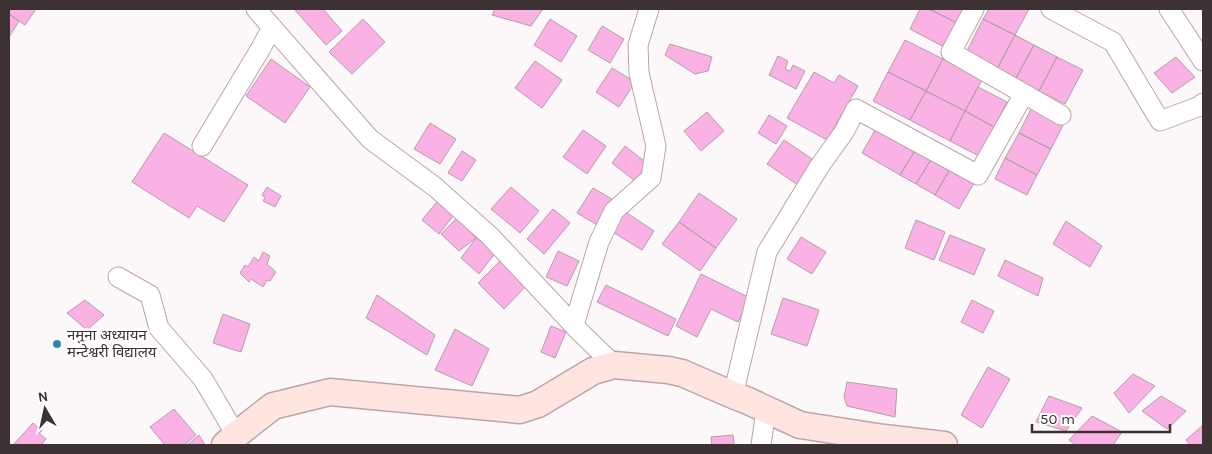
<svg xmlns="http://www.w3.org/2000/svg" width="1212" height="454" viewBox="0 0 1212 454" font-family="Karla,'Noto Sans Devanagari',sans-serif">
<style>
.building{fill:#f9b2e3;stroke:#b39eac}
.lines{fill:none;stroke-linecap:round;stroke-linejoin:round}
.street-casing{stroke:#bea4a9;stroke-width:21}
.secondary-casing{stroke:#bea4a9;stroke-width:29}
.street{stroke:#fff;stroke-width:19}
.secondary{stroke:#fee5e0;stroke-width:26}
.poi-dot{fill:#2987b3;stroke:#fff;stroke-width:2}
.labels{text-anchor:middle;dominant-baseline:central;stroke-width:5;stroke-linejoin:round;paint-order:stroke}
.poi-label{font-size:15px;fill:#3c3133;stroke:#fff;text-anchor:start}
</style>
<rect width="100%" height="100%" fill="#fcf7f8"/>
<path class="building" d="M9,9H36L25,25L9,14Z
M294,9H323L342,31L326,45Z
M495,9H543L531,26L492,15Z
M920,9H929L959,24L946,48L910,29Z
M929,9H967L959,24Z
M989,9H1029L1015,35L983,19Z
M9,14L19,21L9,37Z
M363,19L385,42L352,74L329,52Z
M550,19L577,36L561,62L534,45Z
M983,19L1015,35L997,69L966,53Z
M602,26L624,39L610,63L588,50Z
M1015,35L1034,45L1016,78L997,69Z
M905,40L943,59L926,91L888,72Z
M670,44L712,57L708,71L695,74L665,55Z
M1034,45L1057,57L1039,91L1016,78Z
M778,56L788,61L785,69L790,71L793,65L805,71L796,89L769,75Z
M1057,57L1083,70L1065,104L1039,91Z
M1176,57L1195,77L1172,93L1154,73Z
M271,59L310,87L285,123L246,96Z
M943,59L982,80L965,111L926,91Z
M535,61L562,80L542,108L515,88Z
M612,68L635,82L619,107L596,92Z
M814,72L834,83L839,75L858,86L827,140L787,118Z
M888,72L926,91L910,120L873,101Z
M978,87L1007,102L994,127L965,111Z
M926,91L965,111L950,141L910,120Z
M1032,107L1064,123L1051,149L1019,133Z
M965,111L994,127L979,156L950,141Z
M707,112L724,131L701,151L684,131Z
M769,115L787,126L776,144L758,133Z
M430,123L456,139L440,164L414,149Z
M877,127L916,149L900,175L862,153Z
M583,130L606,146L587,174L563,157Z
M164,133L248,185L224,222L197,206L189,218L132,182Z
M1019,133L1051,149L1037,175L1005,158Z
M784,140L815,161L798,185L767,164Z
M625,146L648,164L635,181L612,163Z
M916,149L932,158L916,184L900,175Z
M462,151L476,160L462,181L448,173Z
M932,158L950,169L935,195L916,184Z
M1005,158L1037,175L1027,195L995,179Z
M950,169L974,183L959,209L935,195Z
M267,187L281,196L275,207L263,201L265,198L262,195Z
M511,187L539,211L520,233L491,209Z
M593,188L615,201L599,226L577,213Z
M699,193L737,219L716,248L679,222Z
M440,198L457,211L439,234L422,220Z
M553,209L570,223L544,254L527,239Z
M624,211L654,231L642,250L611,231Z
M458,217L476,238L459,251L441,234Z
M916,220L945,232L934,260L905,248Z
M1066,221L1102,246L1090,267L1053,244Z
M679,222L716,248L700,271L662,244Z
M950,235L985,249L974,275L939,260Z
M801,237L826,252L812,274L787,259Z
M476,238L496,252L479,274L461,258Z
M558,251L579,261L567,286L546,277Z
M263,252L270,256L267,264L276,272L270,281L267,280L263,287L251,279L249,282L240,273L245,265L248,267L254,257L259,261Z
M501,260L527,285L504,309L478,283Z
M1005,260L1043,278L1038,296L998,276Z
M701,274L750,298L738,322L711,309L697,337L676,326Z
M606,285L676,319L668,336L597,302Z
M377,295L435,335L427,355L366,318Z
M783,298L819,310L807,346L771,334Z
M85,300L104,315L87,330L67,313Z
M972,300L994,311L983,333L961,322Z
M223,314L250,324L241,352L213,343Z
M551,326L566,332L555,358L541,352Z
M455,329L489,349L472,386L435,370Z
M988,367L1010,379L982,428L961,415Z
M1133,374L1155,386L1129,413L1114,393Z
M847,382L897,389L895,417L847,406L844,397Z
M1049,396L1082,408L1066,431L1036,422Z
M1161,396L1186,411L1167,429L1142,411Z
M174,409L196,435L184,445H165L150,427Z
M1092,416L1122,432L1113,445H1075L1069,440Z
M33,423L42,431L39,433L46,439L41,445H13Z
M1202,426L1203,428V445H1190L1186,440Z
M199,435L205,445H187Z
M733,435L734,445H712L711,437Z"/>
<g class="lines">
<defs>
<path id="street" d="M256,9L370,139L435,187L490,236L580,332L614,365
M974,9L951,52L1061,115
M1051,9L1113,42L1160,121L1200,106L1203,103
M1169,9L1203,61
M202,146L261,48L272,27
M118,277L150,295L159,328L203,379L236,435
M574,325L599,242L614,211L651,178L656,146L639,73L638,45L649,9
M733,395L767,252L819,167L844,132L856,109L978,175L1024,94
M761,445L766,410"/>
<path id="secondary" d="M225,445L236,435L273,406L330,392L520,410L538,404L593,371L614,365L668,370L682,373L733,395L746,400L800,425L884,438L944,445"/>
</defs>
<use href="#street" class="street-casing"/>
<use href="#secondary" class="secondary-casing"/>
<use href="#street" class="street"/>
<use href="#secondary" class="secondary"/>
</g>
<circle class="poi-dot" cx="57" cy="344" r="5"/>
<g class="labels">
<g class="poi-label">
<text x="67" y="335">नमुना अध्यायन<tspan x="67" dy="17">मन्टेश्वरी विद्यालय</tspan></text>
</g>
</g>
<rect width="1212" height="454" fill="none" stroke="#3c3133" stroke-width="20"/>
<g transform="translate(45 409) rotate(351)" stroke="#ffffff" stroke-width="4" paint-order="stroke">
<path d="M0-4L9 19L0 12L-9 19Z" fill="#3c3133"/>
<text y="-8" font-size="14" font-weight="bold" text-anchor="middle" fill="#3c3133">N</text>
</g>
<path d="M1032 424v8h138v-8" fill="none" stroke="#3c3133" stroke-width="2.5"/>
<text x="1040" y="424" font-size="15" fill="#3c3133" stroke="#ffffff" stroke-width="4" paint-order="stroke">50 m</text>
</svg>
